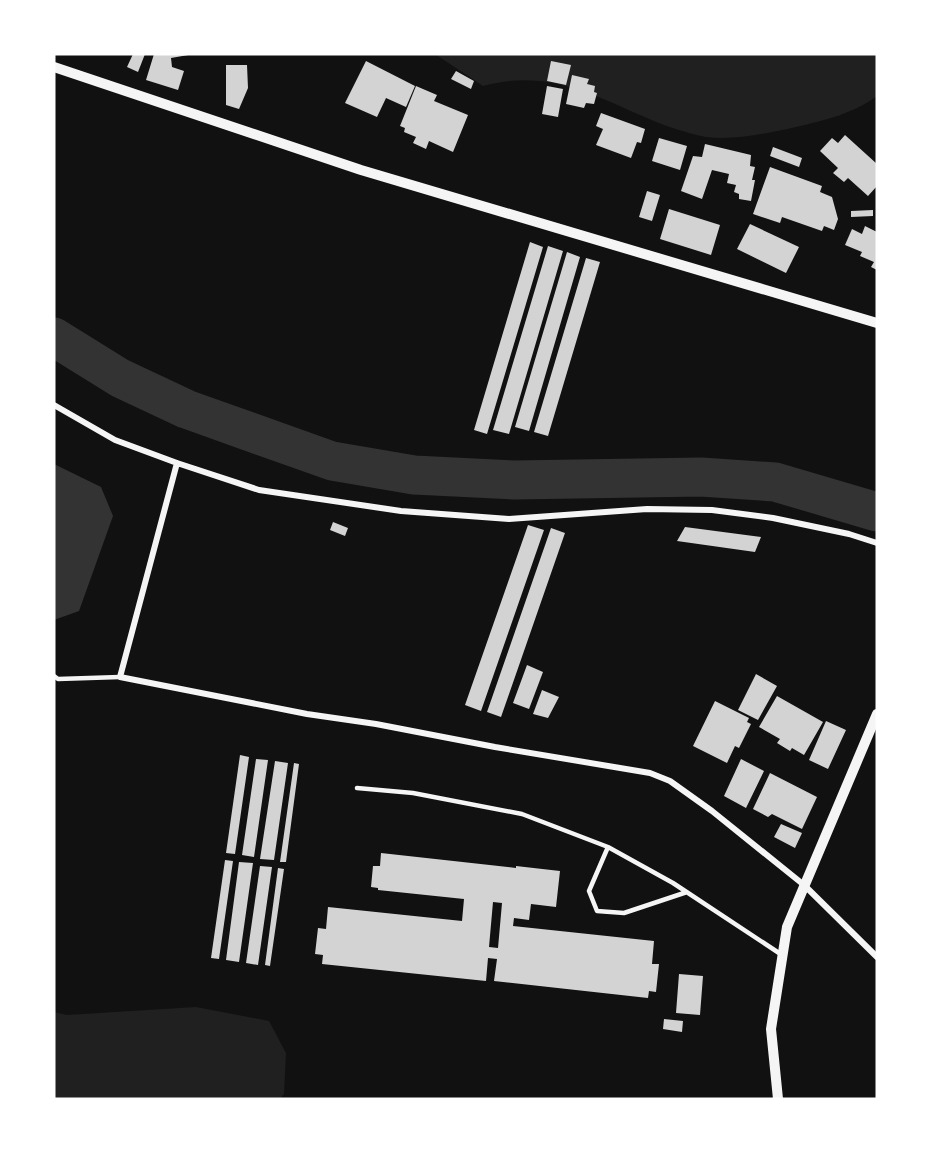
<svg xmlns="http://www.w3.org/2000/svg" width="931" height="1153" viewBox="0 0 931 1153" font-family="Roboto,sans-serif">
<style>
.green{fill:#202020}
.water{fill:#333}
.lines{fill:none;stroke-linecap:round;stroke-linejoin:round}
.river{stroke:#333;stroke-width:39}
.building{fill:#d3d3d3;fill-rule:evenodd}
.service{stroke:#f5f5f5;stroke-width:4.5}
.minor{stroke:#f5f5f5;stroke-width:6}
.tertiary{stroke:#f5f5f5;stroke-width:10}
</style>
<rect width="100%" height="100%" fill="#111"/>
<path class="green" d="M435,54H877V96C852,114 826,120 796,127C769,133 728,142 701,136C623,119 570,62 483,86Z
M196,1007L269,1021L286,1053L284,1094L280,1099H54V1012L67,1015Z"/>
<path class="water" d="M54,464L101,487L113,516L79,611L54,620Z"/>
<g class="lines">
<path class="river" d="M54,337L120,378L186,409L332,461L414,475L514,480L701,477L775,482L877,512"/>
</g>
<path class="building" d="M133,54H145L138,72L127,67Z
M154,54H194L171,58L172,67L184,71L178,90L146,80Z
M366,61L415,86L406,107L386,98L377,117L345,103Z
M551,61L571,65L566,85L547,81Z
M226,65H247L248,88L239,109L226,105Z
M456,71L474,81L471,89L451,79Z
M572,75L589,79L587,84L595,86L594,92L597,93L594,104L586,103L584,108L566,104Z
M416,86L437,95L434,101L468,115L453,152L429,141L426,149L413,143L416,137L404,132L405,128L400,126Z
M547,86L563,89L558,117L542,114Z
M601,113L645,129L641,143L637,142L631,158L596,145L603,129L596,126Z
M845,135L877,164V186L868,196L848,178L844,182L833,173L838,168L820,151L832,138L838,143Z
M659,138L687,146L680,170L652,161Z
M705,144L751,155L750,166L755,167L752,180H755L751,201L739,199V194L734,192L736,185L727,183L729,174L712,170L702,199L681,191L693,156L702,157Z
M773,147L802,158L799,167L770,156Z
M770,167L822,186L820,192L832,197L838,219L834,230L824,226L822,231L782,217L780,223L753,214Z
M647,191L660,195L652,221L639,217Z
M669,209L720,225L711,255L660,239Z
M873,210V216L851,217V211Z
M750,224L799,247L786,273L737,249Z
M865,226L877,232V270L871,267L874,262L860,256L862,252L845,245L852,229L862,234Z
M530,242L543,247L487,434L474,430Z
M548,246L563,251L509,434L493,430Z
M567,252L580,257L529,431L515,427Z
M586,258L600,262L548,436L534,432Z
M333,522L348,528L345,536L330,530Z
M528,525L544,530L481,711L465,705Z
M685,527L761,537L755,552L677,541Z
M551,528L565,533L501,717L487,712Z
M527,665L543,672L529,709L513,703Z
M756,674L777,686L758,720L738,710Z
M542,690L559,697L548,718L533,714Z
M777,696L823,722L804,755L792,748L790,751L777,743L780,739L759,727Z
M715,701L749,718L747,722L751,724L739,748L735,746L727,763L693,746Z
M826,721L846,730L828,769L809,760Z
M240,755L249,757L235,854L226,853Z
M256,759L268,760L254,857L242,855Z
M741,759L764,771L746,808L724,796Z
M275,761L288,763L274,860L260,859Z
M294,763L299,764L286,862H280Z
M770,773L817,797L802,829L772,814L768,817L753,809Z
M781,824L802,833L795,848L774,837Z
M381,853L516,868V866L560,871L556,907L531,904L529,920L514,918L513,926L654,941L652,964H659L656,992L649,991L648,998L494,981L497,959L488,958L486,981L322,964L323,955L315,954L318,928L326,929L328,907L462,921L464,899L378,890V888L371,887L373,866H380ZM493,902L502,903L498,948L489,947Z
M225,860L233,861L219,959L211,958Z
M239,862L253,863L239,962L226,960Z
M260,866L272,867L258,965L246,963Z
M278,868L284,869L270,966L265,965Z
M679,974L703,976L700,1015L676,1013Z
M664,1019L683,1021L682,1032L663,1029Z"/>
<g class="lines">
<path class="service" d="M54,676L58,679L120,677
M357,788L413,793L522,814L608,847L673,883L782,955
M608,847L589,891L597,911L624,913L687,892"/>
<path class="minor" d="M54,405L115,440L177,463L259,490L401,511L509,519L647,509L712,510L773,518L849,534L877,543
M177,463L120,677L307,714L376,724L495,747L650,773L670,781L712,811L804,885L877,957"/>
<path class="tertiary" d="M54,67L361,170L877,323
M778,1099L771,1029L787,927L877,714"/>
</g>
<rect width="931" height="1153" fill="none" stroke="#ffffff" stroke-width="111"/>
</svg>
